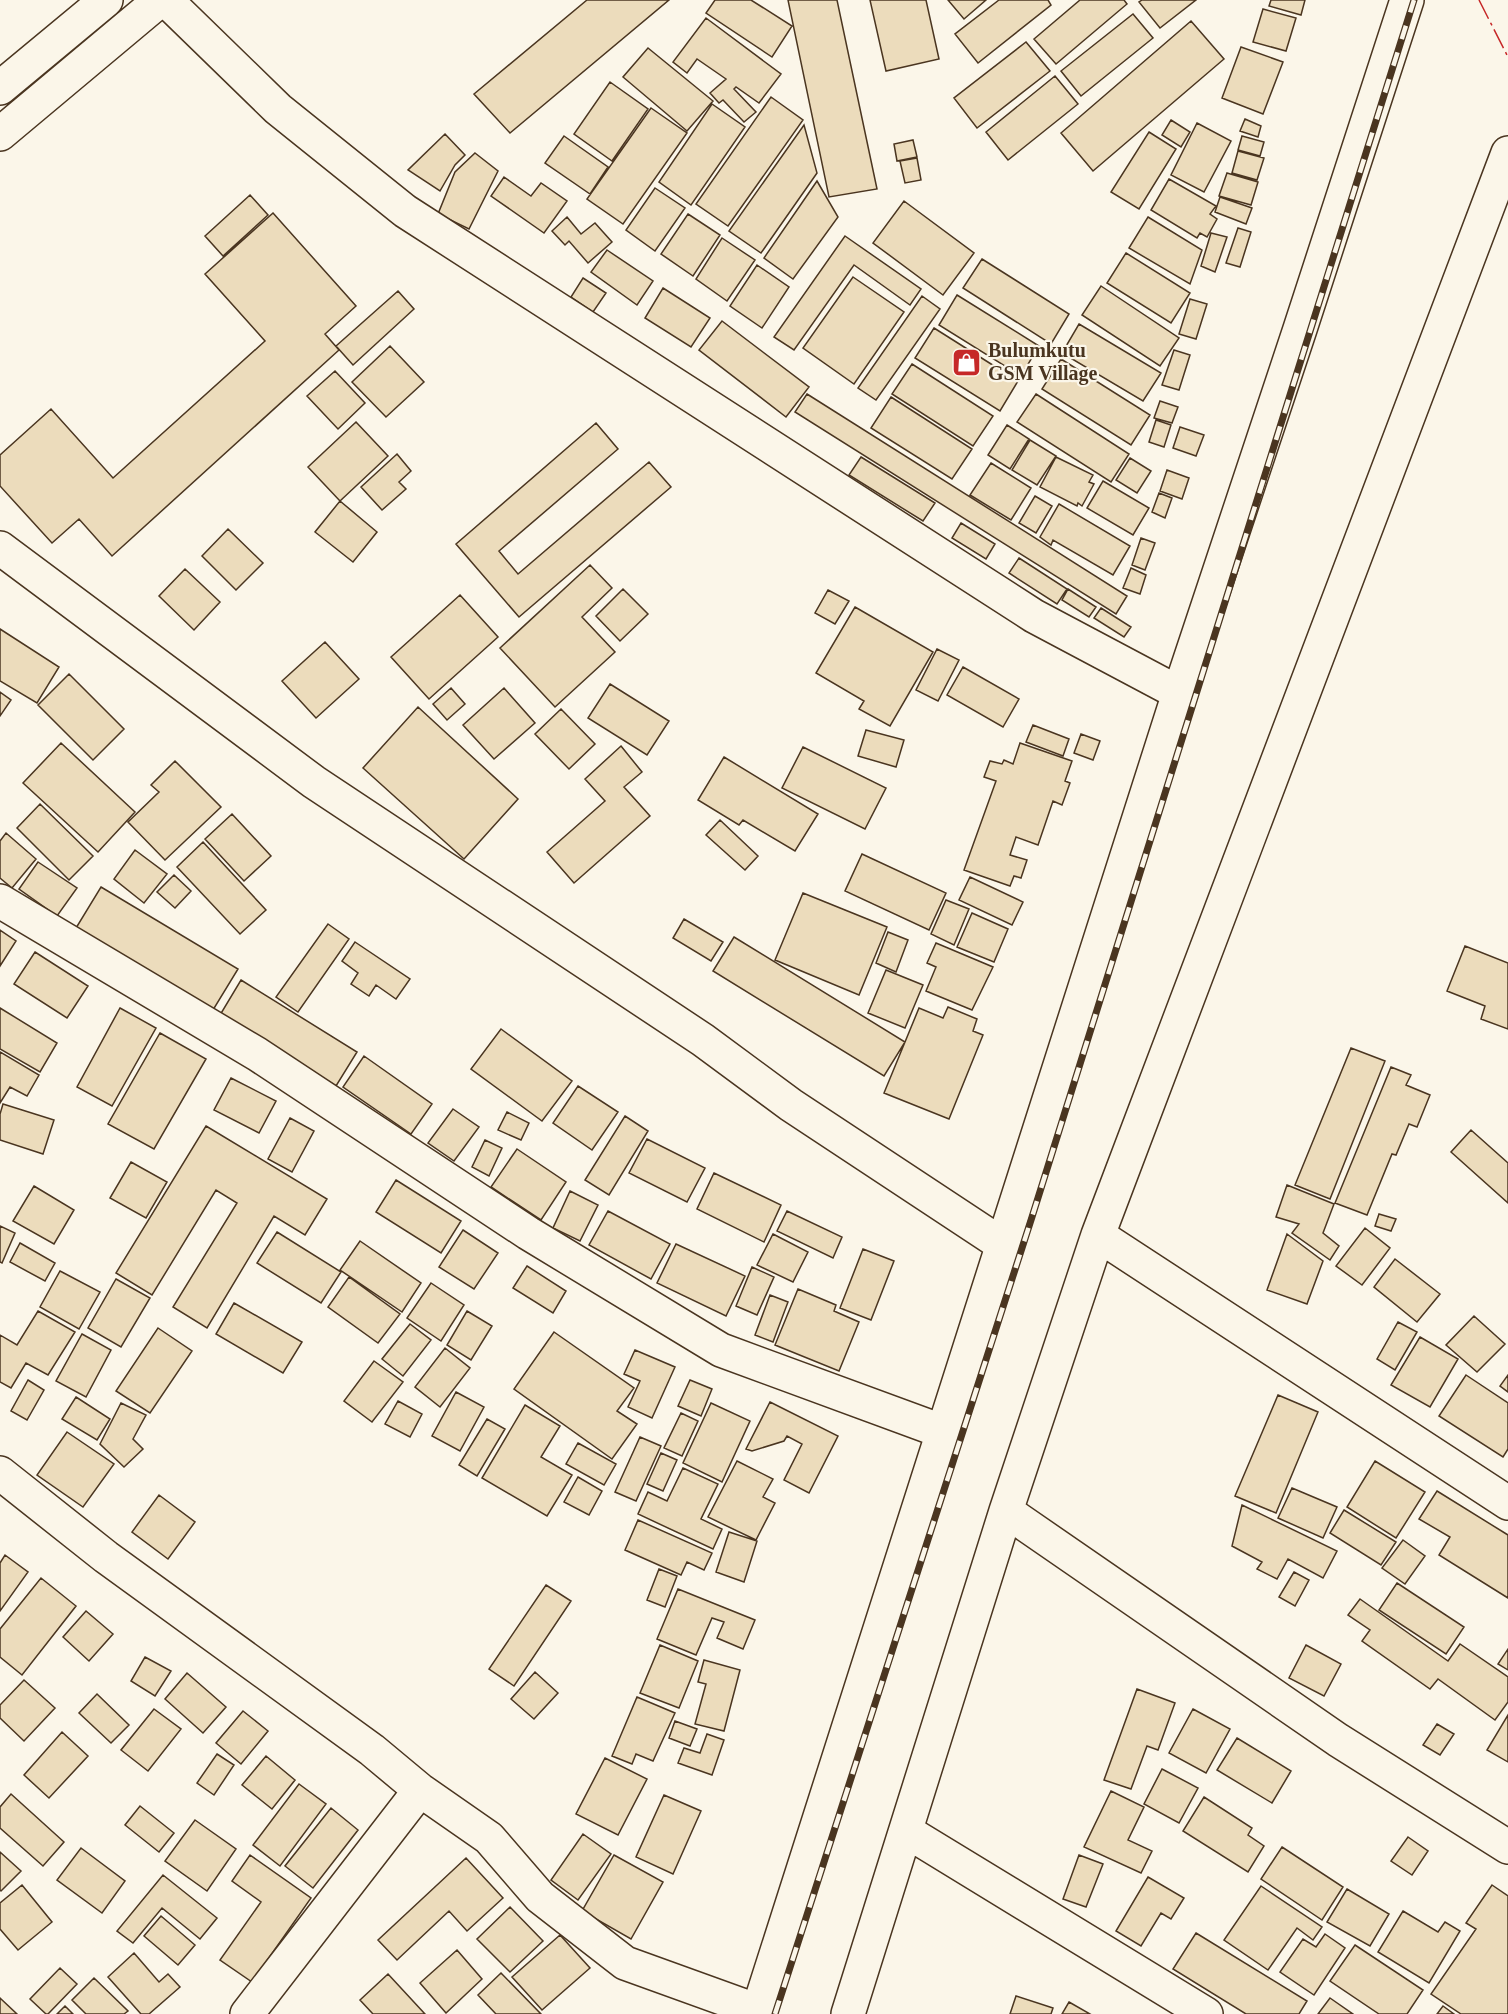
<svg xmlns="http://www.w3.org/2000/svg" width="1508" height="2014" viewBox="0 0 1508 2014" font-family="Georgia,serif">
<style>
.building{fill:#ecdcbc;stroke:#4a3520;stroke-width:1.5}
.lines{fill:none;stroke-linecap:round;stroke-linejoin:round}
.street-casing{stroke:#4a3520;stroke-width:36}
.highway-casing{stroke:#4a3520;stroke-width:36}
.street{stroke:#fbf6e9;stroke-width:33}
.highway{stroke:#fbf6e9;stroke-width:33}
.rail-casing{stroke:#4a3520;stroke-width:7}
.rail{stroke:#fbf6e9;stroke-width:4.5;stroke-dasharray:14;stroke-linecap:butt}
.power{stroke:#c62828;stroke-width:1.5;stroke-dasharray:21 4.5 3 4.5;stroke-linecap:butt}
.labels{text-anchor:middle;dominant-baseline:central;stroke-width:4.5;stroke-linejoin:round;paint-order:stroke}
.poi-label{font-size:20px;font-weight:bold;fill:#4a3520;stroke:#fbf6e9;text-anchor:start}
</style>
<rect width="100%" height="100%" fill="#fbf6e9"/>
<path class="building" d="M587,0H669L510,133L474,94Z
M715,0H751L792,26L772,57L706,13Z
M788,0H837L877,189L829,197Z
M870,0H926L939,59L886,71Z
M948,0H986L964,19Z
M999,0H1048L1051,5L978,63L955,34Z
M1080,0H1124L1127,4L1056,64L1034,39Z
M1142,0H1196L1160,28L1139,2Z
M1271,0H1305L1301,15L1269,6Z
M1263,9L1296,18L1286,51L1253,42Z
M1133,14L1153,38L1081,96L1061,71Z
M706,18L781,74L759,103L736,87L734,89L756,112L744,122L723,100L719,103L710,93L726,79L697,59L687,73L673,62Z
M1191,21L1224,59L1093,171L1061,133Z
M1026,42L1050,71L977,128L954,98Z
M1241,47L1283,62L1263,114L1222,98Z
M648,48L713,101L687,131L623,77Z
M1055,76L1078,104L1008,160L986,132Z
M610,82L648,109L612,161L574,134Z
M771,97L803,120L728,226L696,204Z
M712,104L745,127L691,205L659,182Z
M651,108L687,133L623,224L587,199Z
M1245,119L1261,126L1258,137L1240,131Z
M1171,120L1190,132L1181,147L1162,135Z
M1197,123L1231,141L1204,192L1171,175Z
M804,125L817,173L761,253L729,231Z
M1149,132L1176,149L1139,209L1111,192Z
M445,134L465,155L455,165L440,191L408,170Z
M564,136L608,167L590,194L545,163Z
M1242,136L1264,142L1260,156L1238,150Z
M913,140L917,157L897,161L894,144Z
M1238,151L1264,158L1257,180L1232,173Z
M475,153L498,171L469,229L438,214L455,172Z
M917,158L921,180L905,183L900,161Z
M1227,173L1258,182L1251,205L1219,196Z
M504,177L531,196L541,183L567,201L544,233L491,196Z
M1169,179L1216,206L1210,214L1217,219L1207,237L1200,233L1197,238L1151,210Z
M817,181L838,217L793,279L764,258Z
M655,188L685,208L655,251L626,230Z
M250,195L268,215L223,256L205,236Z
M1220,197L1252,208L1246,224L1215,212Z
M904,201L974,253L943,295L873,243Z
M273,213L356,306L325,334L339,350L112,556L79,519L52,543L0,486V455L51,409L113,478L265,341L205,274Z
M688,214L720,235L693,276L661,254Z
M567,217L581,234L595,223L612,242L588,263L569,241L565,245L552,231Z
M1148,217L1202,250L1190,284L1129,248Z
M1238,228L1251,232L1240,267L1226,263Z
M1211,233L1227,237L1215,272L1201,266Z
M845,236L921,289L910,305L854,265L794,350L774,337Z
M722,238L755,260L727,301L696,279Z
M607,250L653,281L637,305L591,272Z
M1126,253L1190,293L1171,323L1107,283Z
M982,259L1069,314L1051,344L963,288Z
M757,265L789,287L762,328L730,306Z
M853,277L904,312L854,384L803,348Z
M583,278L606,293L593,312L571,297Z
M1101,286L1179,338L1160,366L1082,315Z
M663,288L710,318L691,347L645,318Z
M398,291L414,309L353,365L336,346Z
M957,295L1039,346L1021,376L939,325Z
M922,296L940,309L876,400L858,388Z
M1190,299L1207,304L1196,339L1179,334Z
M722,321L809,387L786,417L699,350Z
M1079,324L1161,373L1143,401L1062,353Z
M934,328L1018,381L1000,411L915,358Z
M390,346L424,382L386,417L352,382Z
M1174,350L1190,355L1179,390L1162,385Z
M1061,359L1150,415L1131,445L1042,389Z
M912,364L993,416L973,446L892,394Z
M335,371L365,403L338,429L307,396Z
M807,394L1127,596L1116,614L795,412Z
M1036,394L1129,454L1111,482L1017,422Z
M891,397L972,449L952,479L871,428Z
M1160,401L1178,407L1172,423L1154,418Z
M1156,420L1171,425L1164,447L1149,442Z
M356,422L388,456L340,501L308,467Z
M596,423L618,449L499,551L518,574L649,462L671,487L519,617L456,544Z
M1007,425L1029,439L1010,469L988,455Z
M1180,427L1204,435L1196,456L1173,448Z
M1030,440L1056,456L1037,485L1012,470Z
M397,454L411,471L399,482L406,489L382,510L361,487Z
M861,457L935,503L923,521L849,475Z
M1056,457L1093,475L1089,482L1094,484L1082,506L1078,503L1077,506L1040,487Z
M1130,458L1151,471L1137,493L1116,480Z
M991,463L1031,488L1011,520L970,495Z
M1167,470L1189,478L1182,499L1160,491Z
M1103,481L1149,508L1133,535L1087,508Z
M1159,493L1172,498L1165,518L1152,512Z
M1035,496L1052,506L1036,533L1019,523Z
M340,501L377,532L353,562L315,532Z
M1059,504L1130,546L1113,575L1053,540L1051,545L1040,537Z
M961,523L995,544L986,559L952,538Z
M228,529L263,563L236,590L202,556Z
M1141,538L1155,543L1145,570L1132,565Z
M1019,558L1067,589L1057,604L1009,573Z
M590,565L612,588L582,617L615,652L555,707L500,648Z
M1131,568L1146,575L1140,594L1123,588Z
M185,569L220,602L194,630L159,596Z
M623,589L648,614L620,641L596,616Z
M1068,589L1096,607L1089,617L1062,600Z
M828,590L849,601L835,624L815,613Z
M460,595L498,637L429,699L391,657Z
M855,607L933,652L890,726L859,709L864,701L816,673Z
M1101,608L1131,627L1124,637L1094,618Z
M0,629L59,667L37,703L0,681Z
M325,642L359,679L316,718L282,681Z
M937,649L959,660L938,701L916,690Z
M963,667L1019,699L1003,727L947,695Z
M69,674L124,729L93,760L38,705Z
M610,684L669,721L647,755L588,718Z
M451,688L465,704L447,720L433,704Z
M504,688L535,723L494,759L463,725Z
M0,692L11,700L0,716Z
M418,707L518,799L464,859L363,768Z
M561,709L595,744L569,769L535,734Z
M1033,725L1069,739L1063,756L1026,742Z
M866,730L904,740L896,767L858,756Z
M1081,734L1100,741L1093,760L1074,753Z
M61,743L135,812L98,852L23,783Z
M1020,743L1072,761L1065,781L1070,783L1062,805L1053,801L1038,845L1016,837L1010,855L1027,860L1021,878L1014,876L1010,886L964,870L996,781L984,777L990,761L1002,764L1004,760L1013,764Z
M621,746L642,772L624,787L650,816L574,883L547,852L605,801L585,779Z
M803,747L886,788L865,829L782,788Z
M724,757L818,814L795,851L743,820L739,825L698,800Z
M175,761L221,807L165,860L128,822L159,792L151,785Z
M40,804L93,856L69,880L17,828Z
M232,814L271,856L244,881L205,839Z
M720,820L758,856L745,870L706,835Z
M6,833L36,859L12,888L0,878V841Z
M203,842L266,910L240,934L177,867Z
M135,850L167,874L144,903L114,879Z
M862,854L946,893L929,930L845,891Z
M38,862L77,888L57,916L19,889Z
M174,875L191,891L175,908L157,892Z
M970,877L1023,902L1012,925L959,900Z
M101,887L238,969L213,1010L76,928Z
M803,893L887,927L859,995L775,960Z
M946,900L969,909L954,945L931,934Z
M972,913L1008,929L994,962L957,947Z
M684,919L723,942L711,961L673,938Z
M328,924L349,939L298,1012L276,997Z
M0,930L16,941L0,966Z
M888,932L908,940L896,972L876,963Z
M734,937L905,1042L884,1076L713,971Z
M355,942L410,979L396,999L376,985L369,996L351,984L358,973L342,961Z
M936,943L993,967L972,1010L926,991L936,967L927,963Z
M1465,946L1508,963V1029L1481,1019L1485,1006L1447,991Z
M35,952L88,986L67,1018L14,984Z
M886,970L923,985L905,1028L868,1013Z
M241,980L357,1052L336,1086L220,1015Z
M948,1007L977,1019L973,1031L983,1035L949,1119L884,1093L919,1008L943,1018Z
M0,1008L57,1043L40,1072L0,1049Z
M120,1008L156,1028L112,1106L77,1087Z
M501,1029L572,1081L542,1121L471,1069Z
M160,1033L206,1059L154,1149L108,1124Z
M1351,1048L1385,1061L1330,1199L1295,1185Z
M0,1052L39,1075L27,1096L10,1087L0,1103Z
M364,1056L432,1104L411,1134L343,1087Z
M1391,1067L1411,1075L1406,1085L1430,1095L1417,1127L1409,1124L1396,1155L1392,1154L1367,1215L1335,1203Z
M231,1078L276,1101L259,1133L214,1110Z
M578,1086L618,1112L592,1150L553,1123Z
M3,1104L54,1120L43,1154L0,1140V1114Z
M453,1109L479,1127L454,1161L428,1143Z
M507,1112L529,1123L521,1140L498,1130Z
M625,1116L648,1131L609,1195L585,1180Z
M290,1118L314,1131L292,1172L268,1159Z
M206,1126L327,1199L305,1235L274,1216L207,1328L173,1307L237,1203L216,1190L152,1295L116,1273Z
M1471,1130L1508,1163V1203L1451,1152Z
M647,1139L705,1168L687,1202L629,1173Z
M485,1140L502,1148L489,1176L472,1167Z
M517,1149L566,1182L541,1220L491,1187Z
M131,1162L167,1182L146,1218L110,1198Z
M714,1173L781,1205L764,1242L697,1209Z
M396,1180L461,1221L441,1253L376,1212Z
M1287,1185L1334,1204L1323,1233L1339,1246L1330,1260L1292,1233L1299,1224L1276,1217Z
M34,1186L74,1210L54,1244L13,1221Z
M570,1191L598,1205L580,1241L553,1228Z
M608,1211L670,1244L651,1279L589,1245Z
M787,1211L842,1237L833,1258L777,1231Z
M1379,1214L1396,1219L1391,1231L1375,1226Z
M0,1226L15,1233L2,1263L0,1262Z
M1365,1228L1390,1248L1362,1285L1336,1266Z
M463,1230L498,1253L474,1289L439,1267Z
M277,1232L341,1272L321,1303L257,1263Z
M773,1234L808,1252L793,1282L757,1265Z
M1287,1234L1323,1261L1307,1304L1267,1290Z
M360,1241L421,1283L402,1312L340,1270Z
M20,1243L55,1263L45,1281L10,1262Z
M676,1244L745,1276L726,1316L657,1283Z
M863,1249L894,1261L871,1320L840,1308Z
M1395,1259L1440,1294L1417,1322L1374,1287Z
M527,1266L566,1291L553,1313L513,1288Z
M752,1267L774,1277L757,1315L736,1306Z
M60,1271L100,1292L79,1329L40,1307Z
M349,1277L400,1314L378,1343L328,1307Z
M116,1279L150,1298L121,1347L88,1328Z
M431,1283L464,1305L441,1341L407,1318Z
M798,1289L836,1305L834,1311L859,1322L839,1371L775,1345Z
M770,1295L788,1302L773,1342L755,1335Z
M234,1303L302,1342L283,1373L216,1334Z
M38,1311L75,1332L48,1375L26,1363L11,1388L0,1382V1335L17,1345Z
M467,1311L492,1326L471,1360L447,1345Z
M1474,1316L1505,1344L1477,1372L1446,1345Z
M1398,1322L1417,1332L1395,1370L1377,1359Z
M410,1324L431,1340L403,1376L382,1359Z
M158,1328L192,1351L150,1413L116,1391Z
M554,1332L634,1388L617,1411L637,1424L612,1459L514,1389Z
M82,1334L111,1350L86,1397L56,1381Z
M1420,1337L1458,1359L1430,1407L1391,1385Z
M445,1348L470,1368L440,1407L415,1387Z
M635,1350L675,1367L652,1418L628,1407L640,1381L624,1374Z
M374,1361L403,1382L372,1422L344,1401Z
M1466,1375L1508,1403V1449L1503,1457L1439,1416Z
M1508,1375V1392L1500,1386Z
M28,1380L44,1390L27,1420L11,1411Z
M690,1380L712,1389L701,1416L678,1406Z
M456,1392L484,1407L460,1451L432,1436Z
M1278,1395L1318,1412L1276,1513L1235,1496Z
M76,1397L110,1419L97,1440L62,1419Z
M398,1401L422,1414L410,1437L385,1424Z
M770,1402L838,1436L809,1493L784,1480L802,1444L787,1436L784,1441L752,1451L746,1449Z
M121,1403L146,1415L133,1439L143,1449L124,1467L100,1444Z
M711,1403L750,1421L722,1482L683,1463Z
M525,1405L560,1426L541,1457L572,1475L547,1516L482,1478Z
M681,1413L698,1421L682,1456L664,1448Z
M487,1419L505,1429L477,1476L459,1465Z
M67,1432L114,1464L83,1507L37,1475Z
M640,1437L661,1446L636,1501L615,1492Z
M578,1443L616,1464L604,1485L566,1464Z
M661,1453L677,1460L663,1491L647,1484Z
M737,1461L773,1479L763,1497L775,1503L756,1540L708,1517Z
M1375,1461L1425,1492L1396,1538L1347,1507Z
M683,1468L718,1484L701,1519L722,1529L713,1549L638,1514L648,1492L667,1501Z
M578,1477L602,1491L589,1515L564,1502Z
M1292,1488L1337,1507L1323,1538L1278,1518Z
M1437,1491L1508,1535V1598L1439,1555L1450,1537L1419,1519Z
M159,1495L195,1522L168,1559L132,1532Z
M1242,1505L1337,1551L1323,1578L1288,1559L1277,1579L1257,1569L1262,1562L1232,1546Z
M1344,1510L1396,1542L1381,1565L1330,1533Z
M638,1520L712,1553L704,1570L687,1562L681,1575L625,1550Z
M729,1532L757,1541L744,1582L716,1572Z
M1403,1540L1425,1556L1405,1584L1382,1568Z
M5,1555L28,1572L0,1611V1563Z
M659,1569L677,1576L665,1607L647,1600Z
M1294,1572L1309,1580L1295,1606L1279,1597Z
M41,1578L76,1606L22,1675L0,1657V1629Z
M1397,1583L1464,1627L1446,1654L1379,1610Z
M546,1585L571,1601L514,1686L489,1669Z
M678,1589L755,1620L743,1649L717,1638L724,1622L712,1618L696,1655L657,1639Z
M1360,1599L1448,1661L1460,1644L1508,1677V1702L1495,1720L1438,1679L1430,1689L1362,1641L1370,1630L1348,1615Z
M86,1611L113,1634L89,1661L63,1637Z
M660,1645L698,1661L679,1708L640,1693Z
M1306,1645L1341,1664L1324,1696L1289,1678Z
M1508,1649V1670L1498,1664Z
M145,1657L171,1671L155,1696L131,1681Z
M704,1660L740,1670L724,1731L695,1724L706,1684L698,1682Z
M535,1672L558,1693L534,1719L511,1699Z
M187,1673L226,1707L203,1733L165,1699Z
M24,1680L55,1708L24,1741L0,1718V1705Z
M1137,1689L1175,1703L1158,1750L1147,1746L1131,1789L1104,1780Z
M97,1694L129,1725L111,1743L79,1713Z
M637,1697L675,1713L653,1761L636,1754L632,1764L612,1756Z
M154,1709L181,1729L148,1771L121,1750Z
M1193,1709L1230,1729L1206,1773L1169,1753Z
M243,1711L268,1731L241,1764L216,1743Z
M1508,1715V1762L1487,1750Z
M675,1721L697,1729L690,1746L669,1738Z
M1437,1724L1454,1734L1440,1755L1423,1745Z
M62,1732L88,1756L49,1798L24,1775Z
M707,1734L724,1740L712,1775L678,1763L684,1748L700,1753Z
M1237,1738L1291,1771L1272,1803L1217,1770Z
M217,1754L234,1765L214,1795L197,1783Z
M266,1756L295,1780L272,1809L242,1785Z
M605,1758L647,1779L618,1835L576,1814Z
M1162,1769L1198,1788L1179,1823L1144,1804Z
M299,1784L326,1804L280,1866L253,1845Z
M1111,1791L1144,1807L1128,1840L1152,1851L1141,1873L1084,1847Z
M11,1794L64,1842L43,1866L0,1828V1807Z
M664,1795L701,1811L673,1874L636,1857Z
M1204,1797L1252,1828L1248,1835L1264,1846L1248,1872L1183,1831Z
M140,1806L174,1833L159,1852L125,1825Z
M331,1808L358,1830L313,1888L285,1866Z
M195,1820L236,1849L207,1891L165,1861Z
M583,1834L611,1854L578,1900L551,1880Z
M1408,1837L1428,1851L1412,1875L1391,1861Z
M1282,1847L1343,1887L1322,1920L1261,1879Z
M81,1848L125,1881L102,1913L57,1880Z
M0,1852L21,1871L1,1891L0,1890Z
M250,1855L311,1898L252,1982L220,1960L261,1902L232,1881Z
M614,1855L663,1882L631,1939L582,1911Z
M1079,1855L1103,1864L1086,1907L1063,1899Z
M466,1858L503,1898L467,1931L449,1911L397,1960L378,1940Z
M163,1875L217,1918L200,1939L162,1908L133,1943L117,1931Z
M1148,1877L1184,1898L1171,1919L1161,1913L1141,1946L1116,1931Z
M22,1885L52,1922L18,1950L0,1929V1903Z
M1492,1885L1508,1896V2014H1461L1431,1994L1476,1929L1466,1923Z
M1261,1886L1322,1927L1313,1940L1297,1928L1268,1970L1224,1940Z
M1347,1889L1389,1914L1370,1946L1327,1922Z
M510,1907L543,1941L510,1972L477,1939Z
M1403,1911L1438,1932L1445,1922L1460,1931L1429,1983L1378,1952Z
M161,1916L195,1945L178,1965L144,1936Z
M1196,1933L1307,2001L1299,2014H1246L1173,1969Z
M1325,1934L1345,1948L1314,1995L1280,1972L1303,1939L1316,1947Z
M560,1935L590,1968L542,2010L512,1977Z
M1355,1945L1423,1990L1407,2014H1379L1330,1981Z
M457,1950L482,1979L446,2013L420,1983Z
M134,1953L159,1982L168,1974L180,1987L149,2014H141L108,1977Z
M60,1968L77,1984L48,2014H46L30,1999Z
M501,1973L541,2014H496L478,1995Z
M388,1974L425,2014H373L360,2000Z
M94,1978L128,2011L124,2014H86L72,2000Z
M1016,1996L1053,2008L1051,2014H1010Z
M0,1998L17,2014H0Z
M1330,1998L1353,2014H1318Z
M1069,2002L1090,2014H1062Z
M65,2006L73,2014H57Z
M1443,2006L1454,2014H1437Z"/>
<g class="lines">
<defs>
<path id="street" d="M166,0L278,109L405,211L1034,616L1179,693
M0,548L314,782L703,1040L791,1105L1003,1245
M0,901L257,1054L528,1233L721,1350L944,1432
M1098,1235L1508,1503
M0,1473L106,1557L372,1750L420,1790L489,1838L540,1897L625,1963L758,2011
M1006,1511L1338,1740L1508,1847
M906,1831L1206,2014
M247,2014L420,1790
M757,2014L1179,693L1300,329L1407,0
M848,2014L1006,1511L1098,1235L1508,153"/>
<path id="highway" d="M0,88L106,0
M0,134L160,0"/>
</defs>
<use href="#street" class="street-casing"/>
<use href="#highway" class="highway-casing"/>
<use href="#street" class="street"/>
<use href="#highway" class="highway"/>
<defs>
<path id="rail" d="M775,2014L1032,1217L1414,0"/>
</defs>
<use href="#rail" class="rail-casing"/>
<use href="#rail" class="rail"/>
<path class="power" d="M1479,0L1508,57"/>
</g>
<defs>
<symbol id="shop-square" viewBox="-11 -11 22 22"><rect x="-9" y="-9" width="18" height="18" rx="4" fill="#c62828" stroke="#fbf6e9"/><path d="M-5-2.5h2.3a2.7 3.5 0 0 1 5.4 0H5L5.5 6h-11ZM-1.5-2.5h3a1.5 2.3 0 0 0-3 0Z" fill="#fff"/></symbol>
</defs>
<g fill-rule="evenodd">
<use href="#shop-square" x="950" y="346" width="33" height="33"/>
</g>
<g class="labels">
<g class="poi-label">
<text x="988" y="350">Bulumkutu<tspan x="988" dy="23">GSM Village</tspan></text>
</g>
</g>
</svg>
